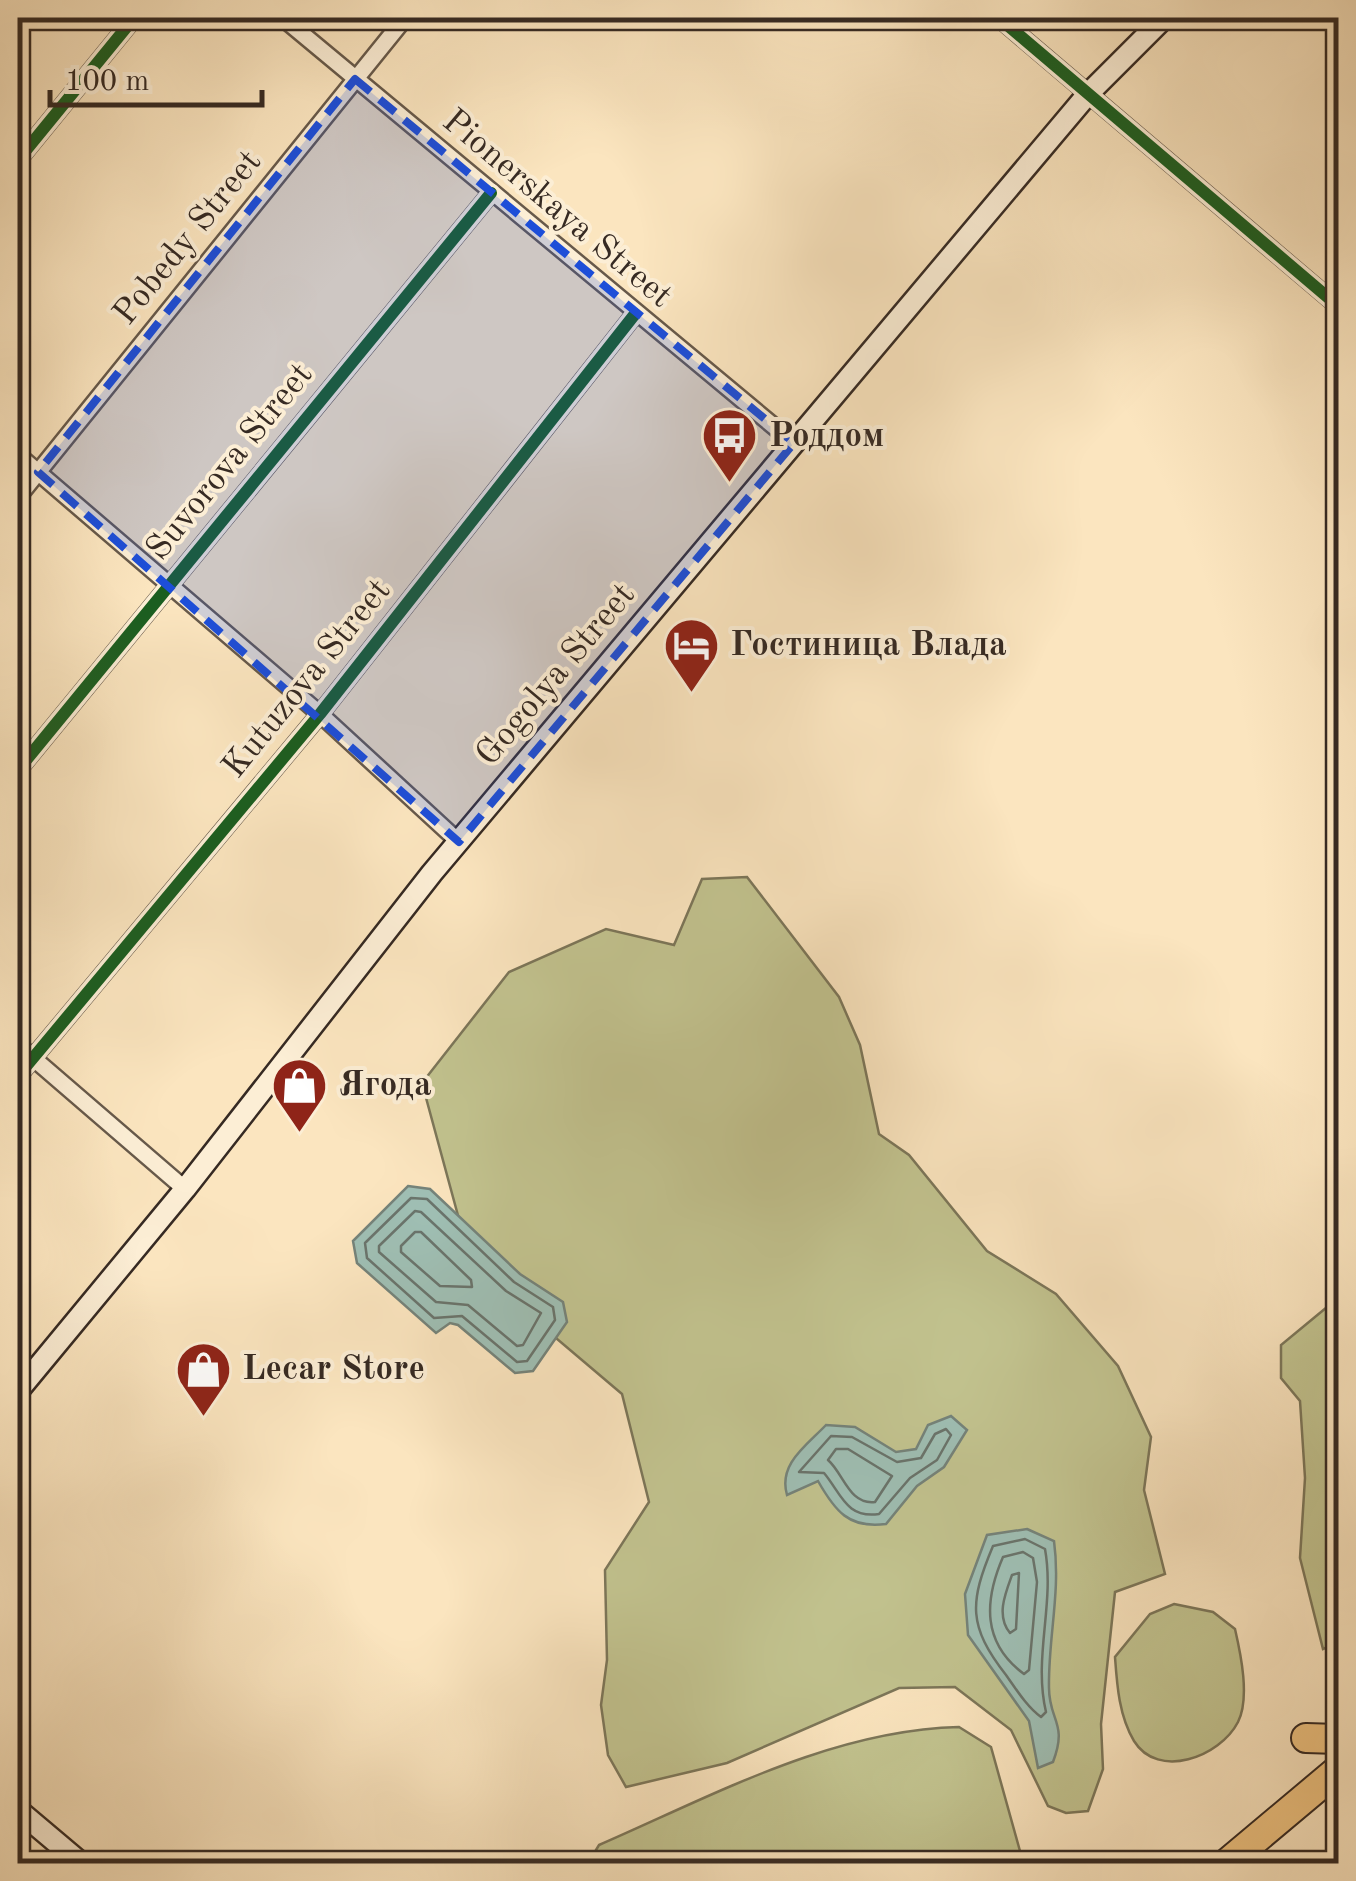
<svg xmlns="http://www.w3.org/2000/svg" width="1356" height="1881" viewBox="0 0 1356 1881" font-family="'Old Standard TT',serif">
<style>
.green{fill:#c2c38f;stroke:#7c7659;stroke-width:2.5}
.water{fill:#9fbfb4;stroke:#75837a;stroke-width:2.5}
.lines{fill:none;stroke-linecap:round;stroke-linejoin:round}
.shore{stroke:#6a746c;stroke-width:2.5}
.street-casing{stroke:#67594a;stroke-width:20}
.secondary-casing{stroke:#362a23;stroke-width:25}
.highway-casing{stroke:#362a23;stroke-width:32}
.street{stroke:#fceed5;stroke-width:15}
.secondary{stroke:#fceed5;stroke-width:20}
.highway{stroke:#eec280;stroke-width:28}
.cycleway-casing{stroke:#fceed5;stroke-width:19}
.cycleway{stroke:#1b5e20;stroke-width:12}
.marked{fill:#1d4ed8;fill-opacity:0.2;stroke:#1d4ed8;stroke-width:8;stroke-dasharray:20 12;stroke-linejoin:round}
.labels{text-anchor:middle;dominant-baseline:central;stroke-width:8;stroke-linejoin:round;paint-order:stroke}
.street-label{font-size:35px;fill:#362a23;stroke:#fceed5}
.poi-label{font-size:35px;font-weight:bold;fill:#362a23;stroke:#fceed5;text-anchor:start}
</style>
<rect width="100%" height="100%" fill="#fbe5bf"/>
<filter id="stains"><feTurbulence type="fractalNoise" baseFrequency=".002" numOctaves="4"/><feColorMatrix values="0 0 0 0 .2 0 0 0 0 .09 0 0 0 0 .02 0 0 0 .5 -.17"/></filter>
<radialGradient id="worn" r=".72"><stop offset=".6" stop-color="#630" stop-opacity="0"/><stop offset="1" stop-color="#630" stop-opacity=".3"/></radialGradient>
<path class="green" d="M747,877L839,997L860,1045L879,1134L909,1155L987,1251L1056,1294L1118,1366L1151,1437L1144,1490L1165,1574L1115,1592L1101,1724L1103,1769L1088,1811L1066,1813L1048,1806L1011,1730L955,1687L899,1688L727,1763L626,1787L608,1755L601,1705L607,1660L605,1570L649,1502L622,1394L472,1267L422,1083L509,972L606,929L674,945L702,879Z
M1338,1298V1643L1323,1649L1300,1558L1305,1478L1300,1401L1281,1378V1345Z
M1174,1604L1213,1612L1235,1629C1241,1655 1250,1698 1238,1722C1220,1757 1158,1780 1134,1741C1119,1716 1117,1685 1115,1657L1150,1614Z
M959,1727L991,1747L1020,1851L1019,1863H588L599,1845C714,1795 832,1730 959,1727Z"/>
<path class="water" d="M408,1186L430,1189L520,1274L563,1302L567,1322L533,1371L515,1373L458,1325L450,1323L436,1333L357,1263L353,1241Z
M951,1416L967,1430L944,1467L917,1486L886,1524C849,1529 835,1511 818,1481L787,1495C778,1464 806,1446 826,1425L855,1427L896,1452L916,1449L928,1425Z
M1027,1529L1054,1541C1061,1592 1048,1638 1049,1688C1049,1721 1068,1723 1053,1762L1038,1768L1029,1721L968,1635L965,1594L987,1535Z"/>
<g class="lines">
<path class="shore" d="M411,1198L427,1199L514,1282L553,1307L555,1320L527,1361L517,1362L462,1316L434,1318L367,1258L365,1243Z
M415,1211L421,1212L506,1291L541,1313L523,1345L517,1346L468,1305L436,1302L379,1252V1246Z
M415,1232H421L471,1280L472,1287L440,1286L401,1252V1246Z
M946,1429L951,1435L937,1460L910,1478L879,1514C846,1519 841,1493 824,1473L799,1472L831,1436L852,1437L897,1462L921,1458L935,1434Z
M836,1449H848L892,1476L875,1502C849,1505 844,1474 828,1460Z
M1025,1539L1045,1549C1055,1604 1033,1657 1046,1712L1041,1717C1027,1707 1016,1689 1006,1675C968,1626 969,1603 993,1546Z
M1023,1552L1033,1558L1037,1582L1029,1670L1024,1674C982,1643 984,1601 1003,1557Z
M1019,1573L1016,1629L1010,1633C996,1616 1005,1594 1012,1575Z"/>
<defs>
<path id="street" d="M283,18L794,443
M999,18L1338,306
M18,160L134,18
M18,455L320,714L459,842
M18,497L405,18
M18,770L491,193
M18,1045L185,1189
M18,1076L320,714L635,314"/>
<path id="secondary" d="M18,1391L185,1189L432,873L1087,95L1164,18
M18,1810L82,1864"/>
<path id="highway" d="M1306,1738L1338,1739
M1226,1864L1338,1770"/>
</defs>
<use href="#street" class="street-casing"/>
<use href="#secondary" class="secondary-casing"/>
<use href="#highway" class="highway-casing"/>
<use href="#street" class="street"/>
<use href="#secondary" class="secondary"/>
<use href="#highway" class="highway"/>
<defs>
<path id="cycleway" d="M999,18L1338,306
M18,160L134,18
M18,770L491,193
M18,1076L320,714L635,314"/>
</defs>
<use href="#cycleway" class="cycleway-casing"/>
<use href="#cycleway" class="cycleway"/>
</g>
<path class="marked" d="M355,79L794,443L459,842L38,472Z"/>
<defs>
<symbol id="bus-pin" viewBox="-11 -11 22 30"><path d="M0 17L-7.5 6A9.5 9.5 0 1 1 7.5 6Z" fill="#8f2418" stroke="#fceed5"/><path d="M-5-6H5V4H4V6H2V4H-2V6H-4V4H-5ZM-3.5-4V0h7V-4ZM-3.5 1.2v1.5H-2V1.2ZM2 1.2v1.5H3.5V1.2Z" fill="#fff"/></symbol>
<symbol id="hotel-pin" viewBox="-11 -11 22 30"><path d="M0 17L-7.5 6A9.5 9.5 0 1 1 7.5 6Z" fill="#8f2418" stroke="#fceed5"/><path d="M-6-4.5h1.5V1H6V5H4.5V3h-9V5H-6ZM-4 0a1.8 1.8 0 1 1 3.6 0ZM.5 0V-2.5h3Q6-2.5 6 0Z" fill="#fff"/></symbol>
<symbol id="shop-pin" viewBox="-11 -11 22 30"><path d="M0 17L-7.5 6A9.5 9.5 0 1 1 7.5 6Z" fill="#8f2418" stroke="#fceed5"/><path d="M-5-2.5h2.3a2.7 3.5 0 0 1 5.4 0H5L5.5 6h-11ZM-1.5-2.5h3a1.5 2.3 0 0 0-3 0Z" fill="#fff"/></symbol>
</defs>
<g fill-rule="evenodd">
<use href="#bus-pin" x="698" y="404" width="63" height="86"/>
<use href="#hotel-pin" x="660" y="614" width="63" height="86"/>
<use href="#shop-pin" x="268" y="1054" width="63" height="86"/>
<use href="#shop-pin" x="172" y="1338" width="63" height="86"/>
</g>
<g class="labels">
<g class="street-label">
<text transform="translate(557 209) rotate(40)">Pionerskaya Street</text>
<text transform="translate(188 238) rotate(-51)">Pobedy Street</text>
<text transform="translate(230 462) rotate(-51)">Suvorova Street</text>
<text transform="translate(556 675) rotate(-50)">Gogolya Street</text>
<text transform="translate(307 679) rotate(-51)">Kutuzova Street</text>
</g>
<g class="poi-label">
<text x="769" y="436">Роддом</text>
<text x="730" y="645">Гостиница Влада</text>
<text x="339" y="1085">Ягода</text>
<text x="242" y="1369">Lecar Store</text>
</g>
</g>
<rect width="1356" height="1881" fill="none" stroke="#fbe5bf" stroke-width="60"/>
<rect x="20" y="20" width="1316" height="1841" fill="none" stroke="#362a23" stroke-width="5"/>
<rect x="30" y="30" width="1296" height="1821" fill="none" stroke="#362a23" stroke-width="2.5"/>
<path d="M50 90v15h212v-15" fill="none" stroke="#362a23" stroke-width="5"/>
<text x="65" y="90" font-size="30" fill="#362a23" stroke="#fceed5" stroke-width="8" paint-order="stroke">100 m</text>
<rect width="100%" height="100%" filter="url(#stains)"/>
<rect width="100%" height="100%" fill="url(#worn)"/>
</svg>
